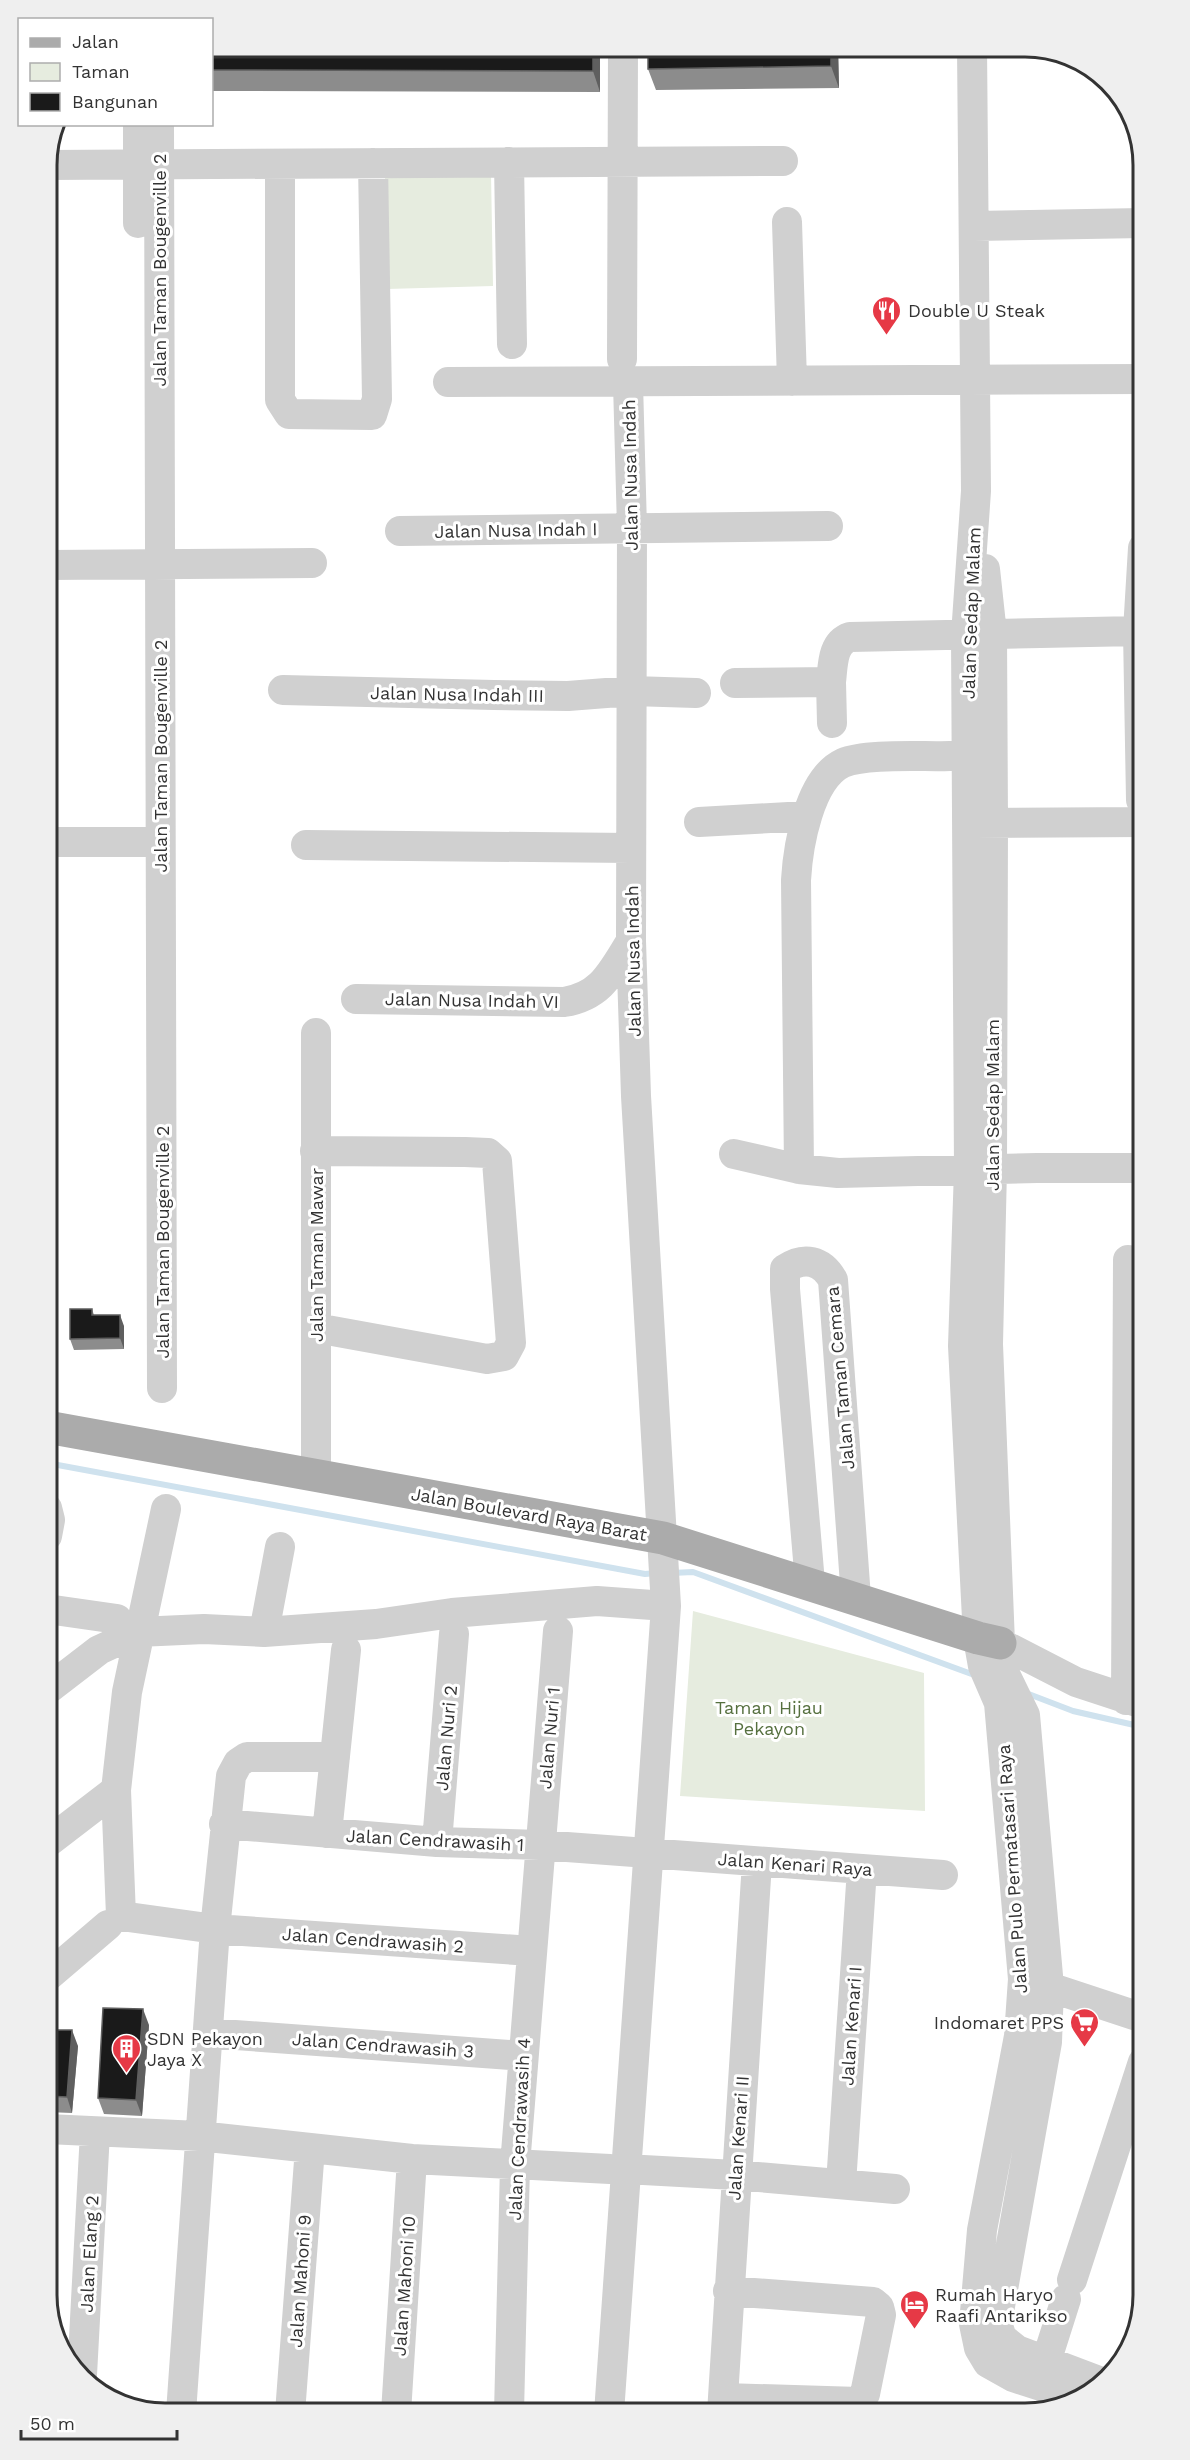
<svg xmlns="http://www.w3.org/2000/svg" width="1190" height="2460" viewBox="0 0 1190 2460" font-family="'Work Sans',sans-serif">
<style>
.green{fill:#e6ecdf}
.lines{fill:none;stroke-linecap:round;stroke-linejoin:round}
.stream{stroke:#cfe2ee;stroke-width:6}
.minor{stroke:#d0d0d0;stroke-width:30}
.major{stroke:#ababab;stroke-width:33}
.wall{fill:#8c8c8c}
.shaded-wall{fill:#5f5f5f}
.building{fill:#1a1a1a;stroke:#5f5f5f;stroke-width:1.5}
.labels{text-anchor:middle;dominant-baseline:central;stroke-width:6;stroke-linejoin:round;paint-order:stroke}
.street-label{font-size:18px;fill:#333;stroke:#fff}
.poi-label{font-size:18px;fill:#333;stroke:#fff;text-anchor:start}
.park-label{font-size:18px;fill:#56703f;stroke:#fff}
.rim{fill:none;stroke:#333;stroke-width:3}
</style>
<rect width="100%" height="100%" fill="#fff"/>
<path class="green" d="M491,173L493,286L387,289L385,175Z
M693,1611L924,1673L925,1811L680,1796Z"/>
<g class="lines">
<path class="stream" d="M47,1463L645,1574L656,1573
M672,1573L693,1572L977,1676
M1026,1693L1073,1711L1143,1727"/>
<path class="minor" d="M972,47L976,491L966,635L969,1170L963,1346L978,1638L983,1666L999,1703L1023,1979L1019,2036L982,2230L974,2324L979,2348L988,2363L1013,2377L1078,2398
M138,124V223
M159,124L162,1388
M509,162L512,344
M280,164V400L289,414L372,415L377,399L373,163
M47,165L783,161
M787,222L792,381
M974,226L1143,223
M622,359L623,47
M448,382L1143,379
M400,531L828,526
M47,565L312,563
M985,569L992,634L993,823L992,1169L988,1344L1000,1643L1005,1674L1025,1715L1049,1987L1047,2042L997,2323L1002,2338L1017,2350L1099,2381
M1138,631L1141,800
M831,682L832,723
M735,683L831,682C833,665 832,643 850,637L1138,631L1143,548
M283,690L494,695L568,696L632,691L696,693
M699,822L806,816
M974,823L1143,822
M47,842H160
M306,845L631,848
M356,999L564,1002C602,996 612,971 631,941
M315,1151L465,1152L488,1153L497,1161L511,1343L504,1356L487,1359L316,1328
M734,1154L799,1169L838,1173L1037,1168H1143
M799,1169L796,880C798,846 809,779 843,763C866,753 923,757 950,756
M316,1476V1033
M166,1509L127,1692L116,1790L121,1916L215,1929L531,1951
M47,1536L50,1520L47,1508
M810,1583L785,1289V1269C804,1256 822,1260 833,1280L856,1598
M47,1609L117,1619
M264,1632L280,1547
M1000,1643L1076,1682L1143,1704
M47,1690L99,1650L138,1632L204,1629L264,1632L376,1624L452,1613L597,1601L666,1606
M1126,1700L1128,1260
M224,1824L437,1842L540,1845L943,1875
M327,1833L346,1650
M437,1842L454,1634
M47,1843L116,1790
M47,1977L108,1925
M1049,1987L1143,2018
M208,2033L523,2056
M47,2129L199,2136L412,2159L610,2169
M625,2169L735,2175L895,2189
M841,2184L862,1869
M1072,2280L1143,2062
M1046,2362L1066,2299
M82,2375L95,2132
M724,2398L859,2402L865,2394L881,2315L879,2307L873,2302L728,2291
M181,2413L215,1929L231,1776L238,1763L247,1757H335
M290,2413L310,2148
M396,2413L412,2159
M509,2413L515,2165L558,1631
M609,2413L666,1606L636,1096L631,941L632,528L628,383
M722,2413L757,1862"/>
<path class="major" d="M47,1427L663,1538L978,1638L1000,1643"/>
</g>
<path class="wall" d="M212,47H600V92L212,91Z
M648,47H838L839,88L656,90L648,69Z
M92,1309L94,1315L124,1326V1349L74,1350L70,1339Z
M47,2015L50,2025V2030L78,2046L72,2113L47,2112Z
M149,2025L142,2116L104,2114L98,2098Z"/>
<path class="shaded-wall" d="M593,47H600V92L593,71Z
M831,47H838L839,88L831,66Z
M120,1315L124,1326V1349L120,1338Z
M143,2009L149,2025L142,2116L136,2100Z
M47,2015L50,2025L48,2046L47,2040Z
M72,2030L78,2046L72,2113L67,2097Z"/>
<path class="building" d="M212,47H593V71L212,70Z
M648,47H831V66L648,69Z
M70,1309H92V1315H120V1338L70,1339Z
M103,2008L143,2009L136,2100L98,2098Z
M47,2030H72L67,2097L47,2096Z"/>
<defs>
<symbol id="restaurant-pin" viewBox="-11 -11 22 30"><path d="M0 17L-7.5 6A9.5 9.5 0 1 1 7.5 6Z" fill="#e63946" stroke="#fff"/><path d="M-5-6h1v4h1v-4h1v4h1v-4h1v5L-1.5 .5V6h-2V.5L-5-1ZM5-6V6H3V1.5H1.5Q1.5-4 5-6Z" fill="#fff"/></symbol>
<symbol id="supermarket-pin" viewBox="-11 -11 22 30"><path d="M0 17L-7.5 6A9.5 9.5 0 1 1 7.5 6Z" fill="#e63946" stroke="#fff"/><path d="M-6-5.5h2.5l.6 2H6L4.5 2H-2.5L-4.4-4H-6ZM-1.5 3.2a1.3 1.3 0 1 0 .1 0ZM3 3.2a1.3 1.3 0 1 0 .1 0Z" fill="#fff"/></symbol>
<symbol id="building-pin" viewBox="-11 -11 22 30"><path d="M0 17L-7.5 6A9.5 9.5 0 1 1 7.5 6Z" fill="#e63946" stroke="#fff"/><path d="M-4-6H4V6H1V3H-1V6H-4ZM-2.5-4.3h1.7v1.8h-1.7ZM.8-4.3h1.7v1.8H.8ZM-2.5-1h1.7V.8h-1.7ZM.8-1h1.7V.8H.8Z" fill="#fff"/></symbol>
<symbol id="hotel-pin" viewBox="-11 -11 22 30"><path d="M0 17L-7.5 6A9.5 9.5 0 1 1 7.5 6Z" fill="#e63946" stroke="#fff"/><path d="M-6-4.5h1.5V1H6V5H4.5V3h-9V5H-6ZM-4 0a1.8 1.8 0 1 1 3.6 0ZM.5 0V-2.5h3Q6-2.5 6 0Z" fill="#fff"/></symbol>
</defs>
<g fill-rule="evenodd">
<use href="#restaurant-pin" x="870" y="294" width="33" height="45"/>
<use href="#supermarket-pin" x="1068" y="2006" width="33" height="45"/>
<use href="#building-pin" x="110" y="2032" width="33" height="45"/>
<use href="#hotel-pin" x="898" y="2288" width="33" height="45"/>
</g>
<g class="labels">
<g class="street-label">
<text transform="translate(159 270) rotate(-90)">Jalan Taman Bougenville 2</text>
<text transform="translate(630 475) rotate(-91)">Jalan Nusa Indah</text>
<text transform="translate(516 530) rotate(-1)">Jalan Nusa Indah I</text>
<text transform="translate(971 613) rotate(-88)">Jalan Sedap Malam</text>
<text transform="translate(457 694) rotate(1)">Jalan Nusa Indah III</text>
<text transform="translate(160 756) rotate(-90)">Jalan Taman Bougenville 2</text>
<text transform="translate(633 961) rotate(-91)">Jalan Nusa Indah</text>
<text transform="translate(472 1000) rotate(1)">Jalan Nusa Indah VI</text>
<text transform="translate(992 1105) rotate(-90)">Jalan Sedap Malam</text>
<text transform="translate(162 1242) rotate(-90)">Jalan Taman Bougenville 2</text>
<text transform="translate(316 1255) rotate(-90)">Jalan Taman Mawar</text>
<text transform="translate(840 1378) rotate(-95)">Jalan Taman Cemara</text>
<text transform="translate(529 1514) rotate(10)">Jalan Boulevard Raya Barat</text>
<text transform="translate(446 1738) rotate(-85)">Jalan Nuri 2</text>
<text transform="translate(549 1738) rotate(-85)">Jalan Nuri 1</text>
<text transform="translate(435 1840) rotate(3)">Jalan Cendrawasih 1</text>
<text transform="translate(795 1864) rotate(4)">Jalan Kenari Raya</text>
<text transform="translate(1012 1869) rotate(-94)">Jalan Pulo Permatasari Raya</text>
<text transform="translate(373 1940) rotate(4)">Jalan Cendrawasih 2</text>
<text transform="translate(851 2026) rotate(-86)">Jalan Kenari I</text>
<text transform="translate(383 2045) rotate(4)">Jalan Cendrawasih 3</text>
<text transform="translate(519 2129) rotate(-87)">Jalan Cendrawasih 4</text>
<text transform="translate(738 2138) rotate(-86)">Jalan Kenari II</text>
<text transform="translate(89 2254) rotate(-87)">Jalan Elang 2</text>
<text transform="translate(300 2281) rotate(-86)">Jalan Mahoni 9</text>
<text transform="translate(404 2286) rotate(-86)">Jalan Mahoni 10</text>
</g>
<g class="poi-label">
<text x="908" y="310">Double U Steak</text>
<text x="1064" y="2022" text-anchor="end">Indomaret PPS</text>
<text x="147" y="2038">SDN Pekayon<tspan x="147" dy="21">Jaya X</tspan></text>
<text x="935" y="2294">Rumah Haryo<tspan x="935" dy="21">Raafi Antarikso</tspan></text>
</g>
<g class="park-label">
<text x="769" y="1707">Taman Hijau<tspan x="769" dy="21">Pekayon</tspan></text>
</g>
</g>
<path d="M0 0H1190V2460H0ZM165 57H1025A108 108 0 0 1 1133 165V2295A108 108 0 0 1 1025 2403H165A108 108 0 0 1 57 2295V165A108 108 0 0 1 165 57Z" fill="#efefef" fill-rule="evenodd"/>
<path class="rim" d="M165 57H1025A108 108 0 0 1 1133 165V2295A108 108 0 0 1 1025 2403H165A108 108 0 0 1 57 2295V165A108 108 0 0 1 165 57Z"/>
<rect x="18" y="18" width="195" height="108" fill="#ffffff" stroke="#adadad" stroke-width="1.5"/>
<rect x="30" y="38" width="30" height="9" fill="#ababab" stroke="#adadad" stroke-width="1.5"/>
<text x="72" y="48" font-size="18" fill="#333333">Jalan</text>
<rect x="30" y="63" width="30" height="18" fill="#e6ecdf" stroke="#adadad" stroke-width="1.5"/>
<text x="72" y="78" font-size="18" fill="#333333">Taman</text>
<rect x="30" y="93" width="30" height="18" fill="#1a1a1a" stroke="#adadad" stroke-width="1.5"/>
<text x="72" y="108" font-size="18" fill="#333333">Bangunan</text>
<path d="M21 2430v9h156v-9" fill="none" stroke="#333333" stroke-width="3"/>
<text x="30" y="2430" font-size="18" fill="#333333" stroke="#ffffff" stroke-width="4.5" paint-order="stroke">50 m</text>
</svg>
